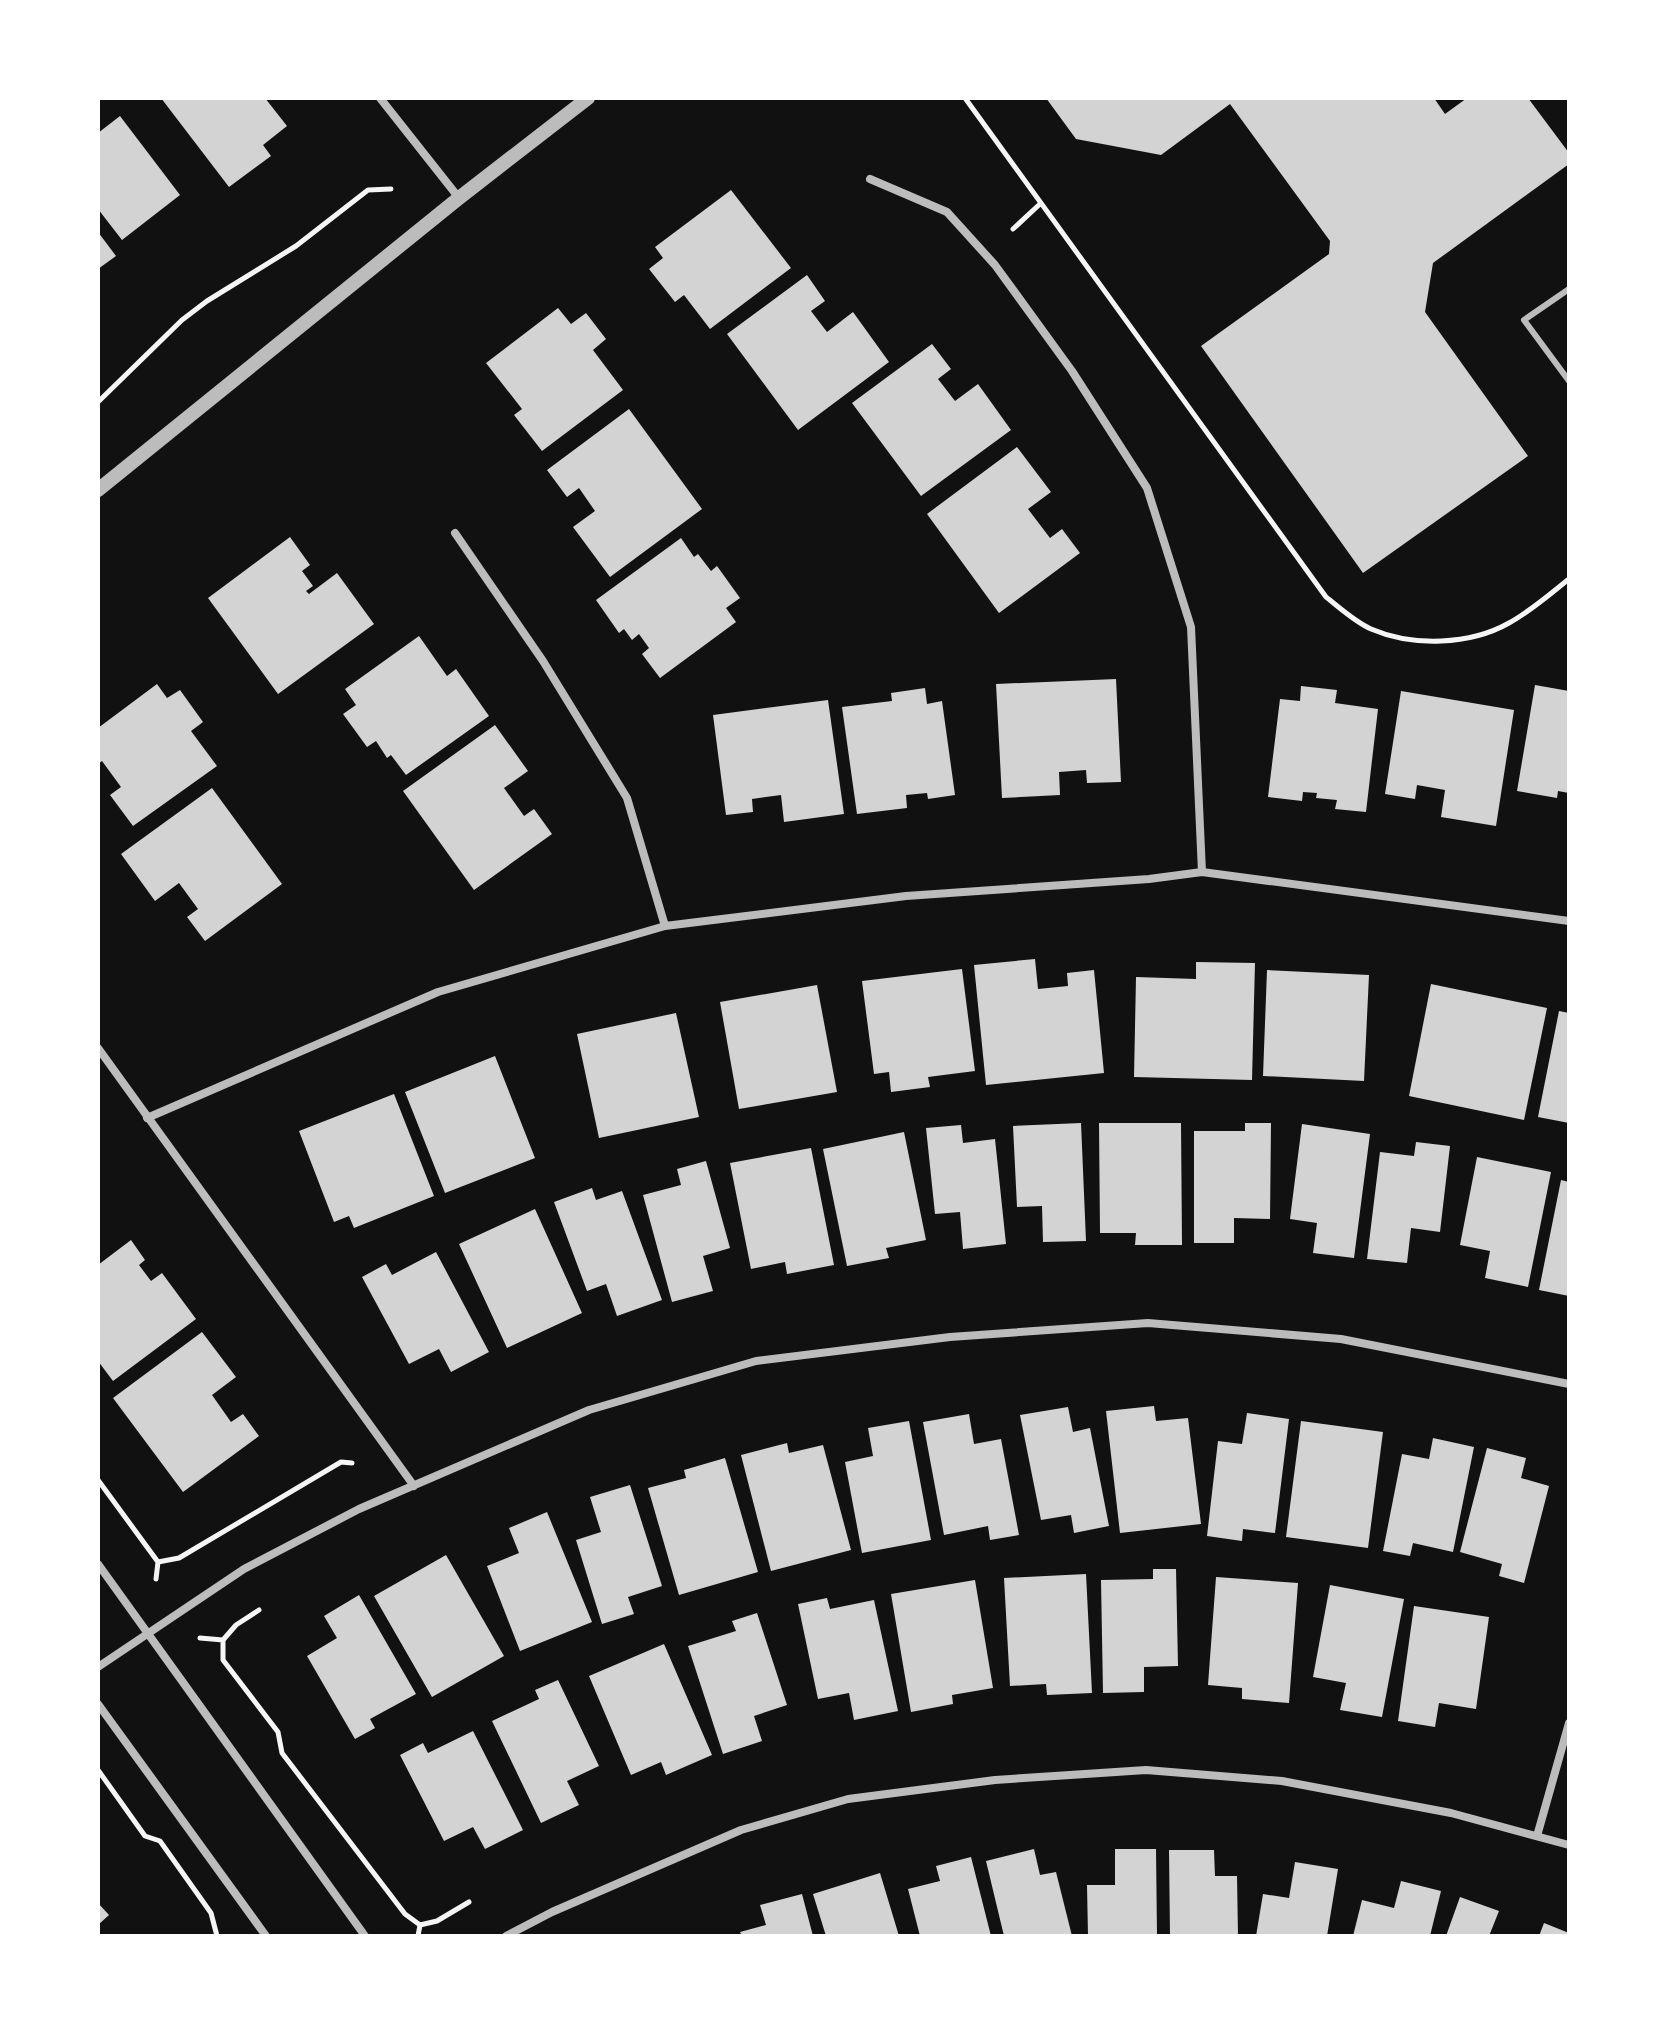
<svg xmlns="http://www.w3.org/2000/svg" width="1667" height="2034" viewBox="0 0 1667 2034" font-family="'Crimson Pro',serif">
<style>
.building{fill:#d3d3d3}
.lines{fill:none;stroke-linecap:round;stroke-linejoin:round}
.path{stroke:#f5f5f5;stroke-width:5}
.service{stroke:#bcbcbc;stroke-width:6}
.minor{stroke:#bcbcbc;stroke-width:8}
.tertiary{stroke:#bcbcbc;stroke-width:14}
</style>
<rect width="100%" height="100%" fill="#111"/>
<path class="building" d="M161,98H265L287,126L263,145L271,156L229,187Z
M1046,98H1434L1445,114L1467,98H1528L1569,153V164L1433,263L1425,312L1528,456L1363,573L1201,346L1329,254L1330,241L1230,104L1161,155L1076,139Z
M120,116L180,195L122,240L98,209V133Z
M731,190L791,268L710,329L684,295L675,302L649,269L663,258L655,247Z
M98,232L116,256L98,269Z
M807,275L825,301L811,311L827,332L853,312L889,362L798,430L727,334Z
M558,308L571,324L586,313L606,339L593,350L623,390L542,451L514,415L522,409L486,363Z
M932,344L951,369L938,379L955,401L978,384L1011,430L921,496L852,403Z
M629,409L702,509L610,577L573,527L595,511L579,488L567,497L547,470Z
M1017,447L1051,492L1028,509L1050,538L1062,529L1080,553L999,613L927,514Z
M290,537L310,565L302,571L313,586L306,591L309,594L337,573L374,624L278,694L208,598Z
M681,538L694,557L698,554L711,571L717,566L740,598L726,608L736,622L660,678L642,654L649,648L639,634L632,640L624,629L619,633L596,600Z
M419,636L447,676L456,669L489,716L406,775L391,755L387,758L376,741L367,747L343,714L356,705L345,689Z
M1116,679L1121,782L1087,783L1086,770L1059,772L1060,795L1002,798L996,684Z
M157,684L167,698L180,690L203,722L191,731L217,766L133,826L110,795L121,787L102,761L98,764V728Z
M1535,685L1569,691V793L1558,791L1557,798L1517,791Z
M1301,686L1337,690L1335,703L1378,709L1366,812L1335,809L1337,800L1316,798L1317,793L1303,792L1302,801L1268,797L1280,699L1300,701Z
M925,688L927,704L942,701L955,795L928,799L927,793L906,795L907,808L857,814L842,707L892,701L891,693Z
M1401,691L1514,710L1496,826L1441,817L1445,790L1417,785L1415,799L1385,794Z
M828,700L844,814L784,822L781,795L752,799L753,812L726,815L713,715Z
M495,725L528,771L504,788L524,816L534,809L552,834L474,890L403,791Z
M212,788L282,884L205,941L187,917L198,909L179,883L155,901L121,854Z
M1035,959L1038,989L1068,986L1067,973L1094,970L1104,1073L986,1085L974,965Z
M1196,962L1255,963L1252,1080L1134,1077L1136,977L1196,979Z
M962,969L975,1071L928,1077L930,1087L891,1092L889,1072L874,1074L862,981Z
M1267,970L1369,975L1364,1081L1263,1076Z
M1431,984L1547,1008L1524,1120L1409,1096Z
M817,985L837,1092L739,1109L720,1002Z
M1559,1011L1569,1013V1123L1538,1117Z
M676,1013L699,1117L599,1138L577,1034Z
M495,1056L535,1158L445,1193L405,1092Z
M394,1094L434,1196L354,1228L349,1216L334,1222L299,1131Z
M1081,1123L1086,1241L1043,1242L1042,1206L1017,1207L1013,1126Z
M1099,1123H1181L1182,1245H1135L1136,1233H1100Z
M1245,1123H1271L1270,1219L1234,1218V1243H1194V1131H1245Z
M1302,1124L1370,1134L1354,1258L1313,1253L1317,1223L1290,1219Z
M961,1125L963,1143L995,1139L1006,1244L963,1249L960,1212L935,1214L926,1128Z
M904,1132L926,1240L886,1248L889,1258L847,1266L823,1149Z
M1416,1142L1450,1146L1440,1232L1411,1228L1407,1263L1367,1259L1380,1152L1414,1156Z
M811,1148L834,1265L787,1274L785,1262L751,1269L730,1163Z
M1477,1157L1551,1172L1528,1287L1485,1278L1490,1251L1460,1245Z
M706,1161L730,1248L703,1256L713,1291L672,1302L643,1195L681,1185L677,1169Z
M1561,1180L1569,1182V1296L1539,1290Z
M592,1188L596,1200L622,1191L662,1300L617,1316L606,1284L587,1291L554,1202Z
M535,1209L582,1313L507,1348L459,1244Z
M131,1240L145,1260L139,1265L151,1281L162,1273L196,1319L113,1381L98,1361V1265Z
M436,1252L489,1352L451,1372L439,1349L409,1364L362,1277L386,1264L392,1275Z
M202,1332L236,1377L212,1395L231,1422L243,1414L259,1436L183,1492L113,1398Z
M1154,1406L1156,1421L1188,1418L1201,1524L1120,1533L1106,1411Z
M1068,1407L1073,1432L1090,1428L1109,1526L1074,1533L1071,1515L1041,1520L1020,1415Z
M1247,1413L1289,1419L1275,1533L1243,1529L1242,1541L1207,1536L1218,1441L1242,1444Z
M969,1414L974,1444L1001,1439L1019,1535L990,1540L988,1526L944,1535L923,1422Z
M909,1421L931,1540L862,1553L845,1462L873,1456L868,1428Z
M1301,1421L1383,1432L1368,1548L1286,1537Z
M1433,1438L1474,1447L1453,1552L1413,1543L1410,1556L1383,1551L1402,1454L1429,1459Z
M787,1443L789,1453L823,1445L851,1550L771,1571L741,1455Z
M1487,1448L1526,1458L1521,1478L1549,1486L1524,1583L1499,1576L1502,1564L1460,1552Z
M725,1458L758,1572L679,1595L648,1488L686,1478L684,1470Z
M630,1485L662,1586L628,1597L634,1614L602,1624L576,1540L601,1532L590,1497Z
M547,1512L592,1622L520,1651L487,1566L519,1553L509,1528Z
M446,1555L504,1656L432,1697L374,1596Z
M1153,1569H1176L1178,1666L1144,1667V1692L1103,1693L1101,1580L1153,1579Z
M1086,1574L1092,1693L1047,1695L1046,1684L1010,1686L1004,1578Z
M1216,1577L1298,1583L1289,1703L1242,1699V1688L1208,1685Z
M975,1580L993,1688L952,1695L953,1704L911,1712L891,1594Z
M1330,1585L1404,1599L1382,1717L1340,1710L1346,1683L1313,1677Z
M359,1595L416,1694L370,1719L375,1728L355,1739L307,1656L337,1638L324,1616Z
M827,1598L830,1609L874,1600L898,1711L854,1720L849,1693L818,1699L798,1604Z
M1414,1606L1489,1617L1476,1709L1439,1703L1435,1727L1398,1721Z
M757,1613L787,1705L754,1716L762,1741L723,1754L688,1646L736,1631L732,1621Z
M664,1644L712,1755L666,1775L661,1762L631,1775L589,1676Z
M558,1680L599,1766L567,1781L579,1805L541,1823L492,1721L539,1699L535,1690Z
M473,1731L523,1830L485,1849L473,1827L444,1841L400,1755L423,1743L428,1753Z
M1034,1849L1040,1875L1056,1872L1072,1936H1004L986,1861Z
M1115,1849H1156L1157,1936H1088L1087,1885H1115Z
M1169,1850H1214L1215,1876H1237L1238,1936H1170Z
M971,1857L991,1936H920L908,1889L940,1881L936,1866Z
M1295,1862L1338,1869L1327,1936H1256L1263,1894L1289,1898Z
M880,1873L899,1936H826L813,1894Z
M1401,1881L1441,1891L1430,1936H1353L1362,1900L1394,1908Z
M802,1894L813,1936H742L740,1932L766,1925L760,1905Z
M1460,1897L1499,1911L1489,1936H1446Z
M98,1903L109,1915L98,1925Z
M1544,1923L1569,1933V1936H1539Z"/>
<g class="lines">
<path class="path" d="M965,98L1326,597C1340,608 1355,622 1371,629C1413,647 1470,645 1509,623C1531,611 1550,594 1569,579
M1013,229L1041,203
M98,402L182,320L207,301L296,246L368,190L391,189
M98,1480L158,1562L156,1579
M158,1562L179,1558L341,1462L352,1463
M200,1638L223,1640L236,1625L259,1610
M223,1640V1660L278,1732L282,1753L405,1914L420,1925L418,1936
M98,1770L145,1836L160,1841L211,1913L217,1936
M420,1925L437,1921L469,1902"/>
<path class="service" d="M1569,289L1524,320L1569,381"/>
<path class="minor" d="M380,98L459,198
M870,179L947,212L995,265L1072,371L1147,488L1191,627L1202,872
M455,533L543,661L627,798L665,926
M98,1048L414,1486
M147,1118L438,992L665,926L906,896L1149,879L1202,872L1569,921
M98,1564L365,1936
M98,1667L244,1569L359,1509L589,1410L756,1361L950,1337L1148,1323L1341,1339L1569,1384
M98,1704L266,1936
M1537,1836L1569,1723
M506,1936L552,1912L741,1830L848,1799L995,1780L1146,1770L1282,1781L1451,1813L1569,1845"/>
<path class="tertiary" d="M98,490L459,198L588,98"/>
</g>
<rect width="1667" height="2034" fill="none" stroke="#ffffff" stroke-width="200"/>
</svg>
